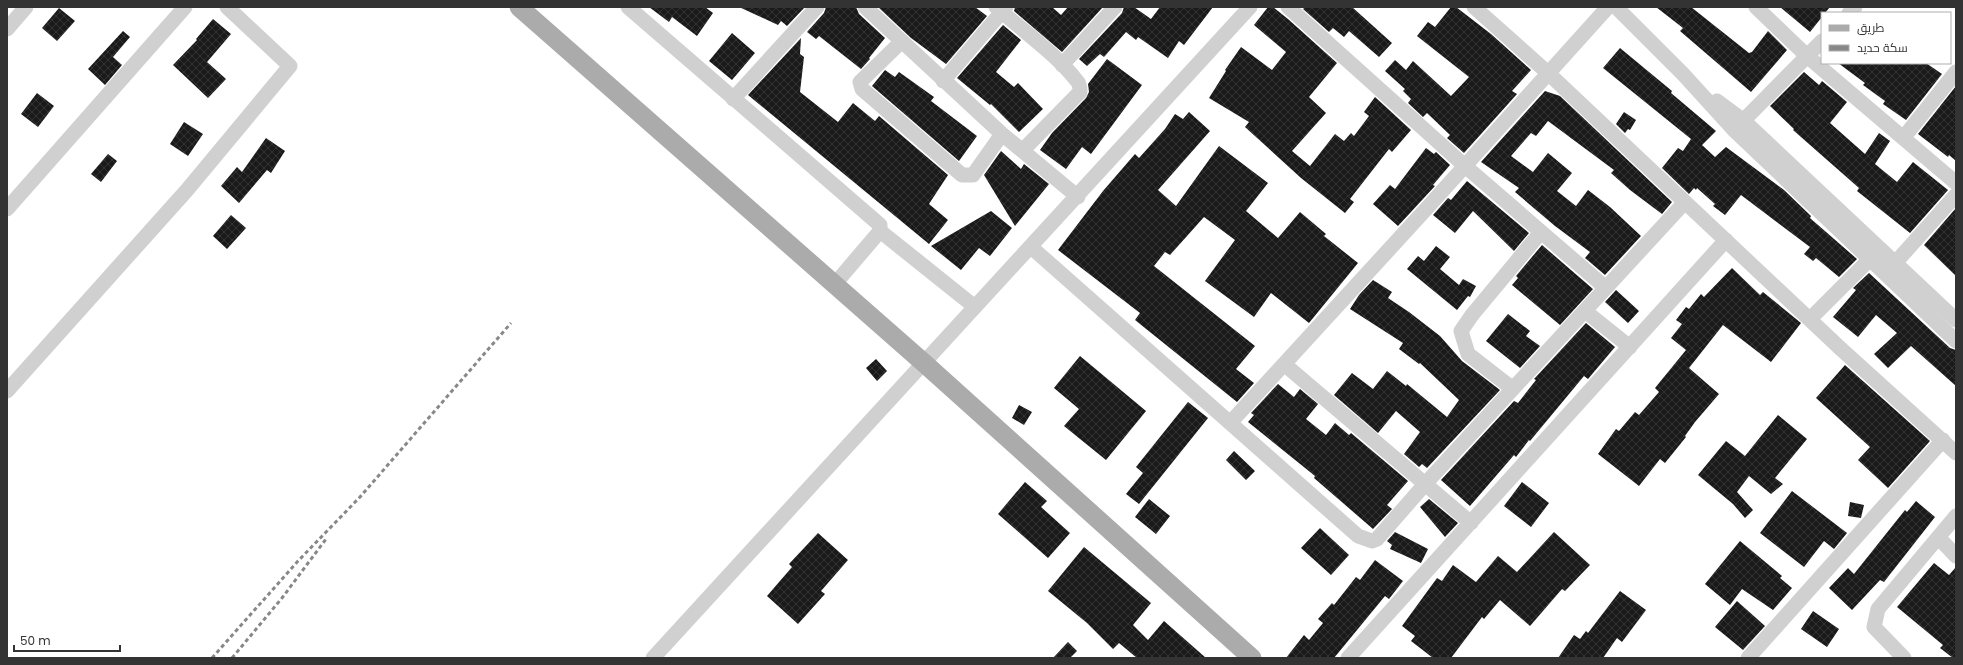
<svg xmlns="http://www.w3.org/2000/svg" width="1963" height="665" viewBox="0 0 1963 665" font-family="Poppins,Cairo,sans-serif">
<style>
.building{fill:url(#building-cross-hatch)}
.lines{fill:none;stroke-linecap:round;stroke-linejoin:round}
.minor{stroke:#d0d0d0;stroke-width:15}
.major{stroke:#ababab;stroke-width:19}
.rail{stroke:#888;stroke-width:3;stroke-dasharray:4 3;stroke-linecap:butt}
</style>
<defs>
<pattern id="building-cross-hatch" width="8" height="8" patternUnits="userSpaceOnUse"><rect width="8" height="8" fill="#1a1a1a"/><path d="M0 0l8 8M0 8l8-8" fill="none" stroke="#333"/></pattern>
</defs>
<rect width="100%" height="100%" fill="#fff"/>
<path class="building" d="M649,7H705L713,13L697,36L672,17L669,22Z
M739,7H805L787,26L781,21L778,25Z
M826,7H856L859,14L885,38L869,58L870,59L861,69L819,36L816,39L807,32L824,13Z
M878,7H975L987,16L946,64L911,38Z
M1015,7H1052L1061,15L1068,7H1103L1062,52L1014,11Z
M1124,7H1134L1151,19L1160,7H1213L1184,45L1179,41L1168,58L1138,37L1136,40L1126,32L1104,57L1100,54L1087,66L1079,59L1122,13Z
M1268,7H1273L1288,19L1337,63L1309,97L1326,113L1292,151L1310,166L1335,134L1344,141L1351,133L1354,136L1369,116L1364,112L1375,97L1411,130L1392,152L1389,149L1350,199L1354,202L1345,213L1301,178L1245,127L1249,122L1209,98L1226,71L1225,70L1241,47L1272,70L1286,52L1254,25Z
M1305,7H1352L1392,43L1379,57L1349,31L1344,37L1333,28L1329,32L1303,9Z
M1451,7H1456L1491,34L1531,70L1512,91L1517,94L1464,153L1447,138L1450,135L1427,113L1423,117L1408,103L1411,99L1403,91L1405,89L1385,71L1395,60L1406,70L1413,61L1451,96L1469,77L1417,36L1428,22L1435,27Z
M1656,7H1691L1749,53L1752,52L1768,31L1787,50L1751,92L1680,31L1683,28Z
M1780,7H1830L1825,13H1822V17L1810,32Z
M59,8L75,21L57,41L42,28Z
M213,19L231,34L207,62L226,79L208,98L173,65L197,40L196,39Z
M1003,25L1021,40L996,72L1014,87L1018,83L1043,109L1019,132L991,104L990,105L957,78Z
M123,31L130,37L113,57L122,65L105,85L88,69Z
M732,33L755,53L732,80L709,61Z
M801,38L800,54L804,57L800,92L838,122L853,103L875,121L879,116L948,175L929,204L948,220L929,244L748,95Z
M1620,48L1672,91L1671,93L1716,131L1702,145L1715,157L1726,147L1784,190L1811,216L1810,218L1857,259L1839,277L1816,258L1813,261L1804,254L1810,247L1741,195L1725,215L1713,206L1715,204L1697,188L1696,190L1694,188L1689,194L1662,168L1678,148L1683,151L1691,139L1603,68Z
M1107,59L1142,85L1091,154L1082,147L1066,169L1040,150L1052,133L1086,98L1089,92L1088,84Z
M1838,63H1926L1942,74L1906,120L1883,104L1885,101L1863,85L1865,83Z
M885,70L895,77L899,72L934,97L931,101L977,136L959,161L872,86Z
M1804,72L1819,85L1822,81L1847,102L1830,123L1865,154L1879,133L1890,141L1875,164L1897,182L1913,162L1948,190L1910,233L1857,191L1859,188L1793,130L1794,129L1770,106Z
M1956,86V161L1949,155L1948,157L1918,134Z
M1545,91L1560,96L1672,202L1662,214L1630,190L1611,173L1614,170L1548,121L1536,136L1531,133L1511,156L1533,172L1548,153L1572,173L1557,191L1576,206L1588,190L1610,207L1641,236L1605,275L1585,258L1590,252L1555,226L1515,192L1519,188L1481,162Z
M37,93L54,106L38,127L21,114Z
M1189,112L1210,131L1158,190L1176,206L1219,146L1268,183L1246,211L1278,238L1300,212L1326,234L1324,236L1358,263L1309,323L1271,293L1254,317L1205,281L1235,240L1204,217L1170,255L1165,252L1154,266L1255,346L1236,369L1254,383L1237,402L1135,320L1140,313L1058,250L1103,191L1135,154L1139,158L1165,129L1175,114L1183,119Z
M1624,112L1636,120L1630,130L1628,129L1625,133L1616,124Z
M184,122L203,134L188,156L170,144Z
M266,138L285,151L271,173L267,170L239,203L221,186L237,167L242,172Z
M1426,148L1434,154L1436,152L1450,165L1433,185L1435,186L1398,226L1373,204L1390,185L1395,189Z
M1001,151L1021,169L1024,164L1049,184L1015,226L984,175Z
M108,154L117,161L101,182L91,174Z
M1467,181L1529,233L1514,251L1473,211L1455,233L1433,215L1448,198L1451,200Z
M1956,208V276L1924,245Z
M991,211L1012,228L990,256L979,248L961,270L931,246Z
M231,215L246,228L227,249L213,236Z
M1542,245L1593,289L1560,325L1512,285L1518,278L1516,276Z
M1436,246L1450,257L1440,269L1459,285L1463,279L1476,286L1470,297L1468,296L1457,310L1407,269L1418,256L1424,261Z
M1732,268L1760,295L1763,292L1801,323L1771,362L1723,325L1689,368L1719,394L1695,422L1685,436L1686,437L1665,463L1660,459L1639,486L1598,454L1616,429L1619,431L1635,412L1639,415L1659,392L1655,388L1686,350L1671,338L1682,324L1676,320L1686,307L1689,309L1701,294L1704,297Z
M1869,273L1950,348L1956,350V386L1911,346L1888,368L1874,354L1897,333L1876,315L1858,337L1833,317L1856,290L1853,288Z
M1373,280L1392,292L1388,298L1409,312L1440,336L1462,361L1500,390L1427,468L1422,464L1419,467L1404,454L1420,432L1396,411L1378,433L1334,395L1352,373L1373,389L1387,371L1406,386L1407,384L1447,417L1459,400L1420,363L1419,364L1399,349L1403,343L1350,309L1359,295Z
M1616,290L1639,311L1628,323L1605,302Z
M1508,314L1530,331L1526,336L1540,346L1520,368L1486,341Z
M1586,323L1615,347L1588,379L1584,376L1530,441L1529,440L1516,457L1514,455L1470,506L1441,480L1514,401L1518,403L1536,380L1534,379Z
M1080,356L1146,411L1106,460L1064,426L1079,409L1054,388Z
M876,359L887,371L877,381L866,368Z
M1845,365L1930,441L1888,488L1858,460L1870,447L1816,398Z
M1278,384L1294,397L1300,389L1318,404L1306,419L1326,435L1335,423L1349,435L1351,433L1408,481L1387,505L1392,509L1373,529L1314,478L1315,476L1248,422L1254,415L1251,413Z
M1188,402L1208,418L1139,504L1126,494L1143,473L1136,467Z
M1019,405L1032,412L1024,425L1012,418Z
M1778,415L1807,439L1775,478L1783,484L1771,494L1749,476L1737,492L1753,510L1745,518L1733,504L1698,475L1726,441L1745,456Z
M1234,451L1255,471L1246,480L1226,460Z
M1025,482L1047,501L1041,507L1070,533L1048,558L998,514Z
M1522,482L1549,503L1531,527L1504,506Z
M1792,491L1847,533L1834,549L1824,541L1804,567L1760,533Z
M1149,499L1170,516L1156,534L1135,517Z
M1429,499L1458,523L1445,537L1420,507Z
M1916,501L1935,517L1884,582L1880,580L1852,610L1829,588L1848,568L1854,574L1905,510L1907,512Z
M1850,502L1864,505L1861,518L1848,516Z
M1320,528L1349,555L1331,575L1301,548Z
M1395,532L1428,549L1421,563L1390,549L1392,545L1387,541Z
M1554,532L1590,565L1565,591L1562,589L1530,626L1500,600L1484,619L1482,617L1451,658H1433L1411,641L1415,636L1402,626L1437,578L1442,581L1453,565L1476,582L1498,556L1517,572Z
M818,533L848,560L821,591L825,594L798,624L767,596L792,567L789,564Z
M1740,541L1782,576L1780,578L1792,588L1773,610L1742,589L1730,605L1705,584Z
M1084,547L1151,603L1133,625L1148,640L1164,621L1206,658H1137L1119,643L1113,649L1087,623L1048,591Z
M1375,560L1403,581L1389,599L1385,596L1334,658H1286L1304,635L1309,640L1323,623L1318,619L1332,603L1334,605L1356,577L1360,580Z
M1934,563L1949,575L1956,567V658H1953L1940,648L1943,645L1897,607Z
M1620,591L1646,610L1622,642L1617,638L1603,658H1558L1574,635L1580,639L1586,631L1588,633Z
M1737,601L1765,626L1743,650L1715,627Z
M1813,611L1839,629L1827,647L1801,629Z
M1068,642L1077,651L1070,658H1053Z"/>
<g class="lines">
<path class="minor" d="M628,7L880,225V231L834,285
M865,7L1002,134L1078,197
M996,7C1022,30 1056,54 1077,81C1080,84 1080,88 1080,92L1023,150
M1288,7L1465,166L1606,288
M1474,7L1548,73L1841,349L1956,453
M1616,7L1683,74L1734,130L1956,341
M1756,7L1807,56L1956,183
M1849,13L1855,7
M7,29L26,7
M902,41L860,82L862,89L962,175H973L1002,134
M1062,65L1115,7
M943,81L1006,7
M733,99L817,7
M1717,101L1744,121L1956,320
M1736,128L1822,41
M1904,137L1956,72
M7,209L185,7
M880,231L975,307
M1031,247L1358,536L1372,541L1377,539L1426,483L1685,202
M1896,262L1956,195
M1585,311L1630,347
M1810,319L1870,259
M1284,364L1471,523
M1513,389L1468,354L1461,331L1472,315L1541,232
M7,391L187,190L290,66L227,7
M1230,423L1427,208L1608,7
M1939,538L1956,556
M653,658C851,440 1052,225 1250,7
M1348,658L1726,240
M1748,658L1943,440
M1904,658L1874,627L1878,609L1956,516"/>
<path class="major" d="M519,7L924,363L1252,658"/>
<path class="rail" d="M212,658L298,561L360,497L511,323
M232,658L282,598L326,539"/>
</g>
<rect width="1963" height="665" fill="none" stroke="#333333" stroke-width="16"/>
<rect x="1821" y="12" width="130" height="52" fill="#ffffff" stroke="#adadad"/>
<rect x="1829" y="25" width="20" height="6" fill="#ababab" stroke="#adadad"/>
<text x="1857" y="32" font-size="12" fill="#333333">طريق</text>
<rect x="1829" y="45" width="20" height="6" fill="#888888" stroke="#adadad"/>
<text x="1857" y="52" font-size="12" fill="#333333">سكة حديد</text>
<path d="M14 645v6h106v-6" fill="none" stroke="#333333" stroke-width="2"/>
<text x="20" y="645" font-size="12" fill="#333333" stroke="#ffffff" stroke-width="3" paint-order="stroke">50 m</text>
</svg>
